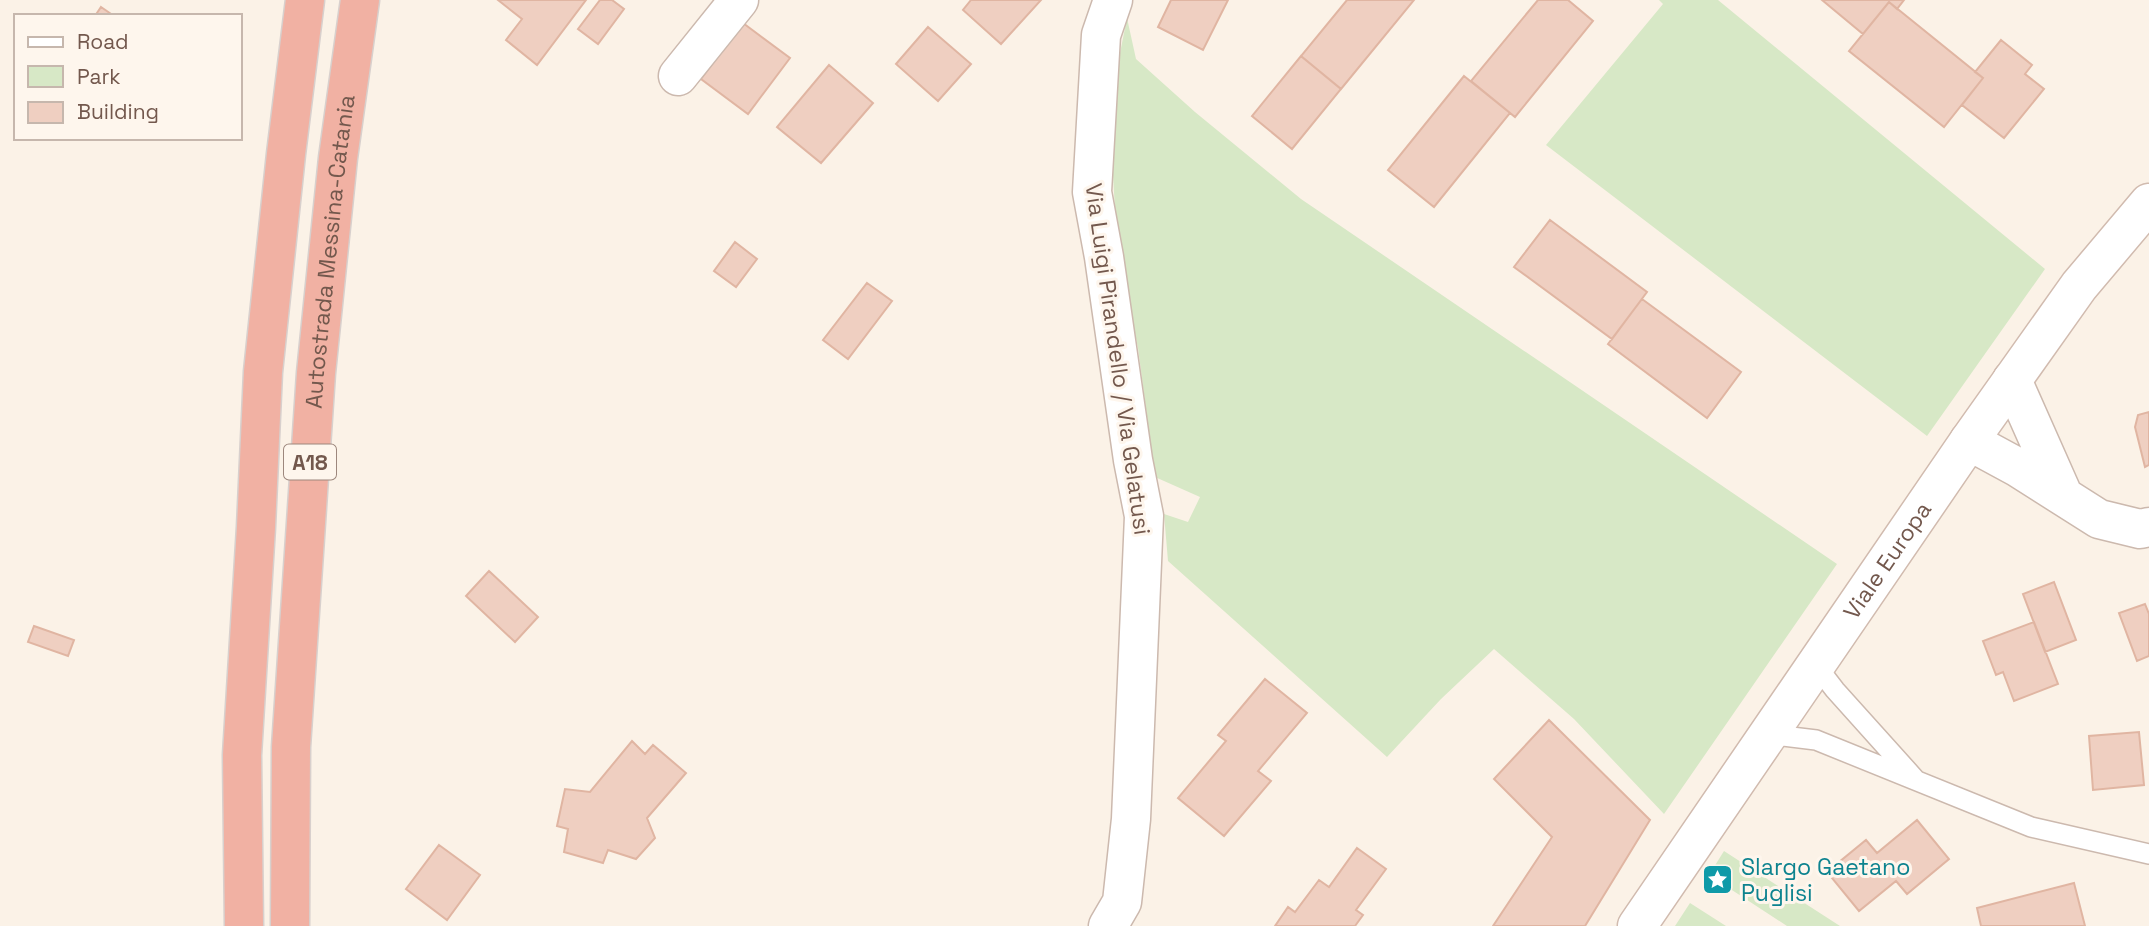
<svg xmlns="http://www.w3.org/2000/svg" width="2149" height="926" viewBox="0 0 2149 926" font-family="'Space Grotesk',sans-serif">
<style>
.green{fill:#d7e8c6}
.building{fill:#efcfc1;stroke:#e0b5a2;stroke-width:2}
.lines{fill:none;stroke-linecap:round;stroke-linejoin:round}
.lane-casing{stroke:#ccb9ae;stroke-width:22}
.street-casing{stroke:#ccb9ae;stroke-width:41}
.secondary-casing{stroke:#d1bbaf;stroke-width:41}
.highway-casing{stroke:#d8d0cd;stroke-width:41}
.lane{stroke:#fff;stroke-width:19}
.street{stroke:#fff;stroke-width:38}
.secondary{stroke:#fff;stroke-width:38}
.highway{stroke:#f1b1a3;stroke-width:38}
.labels{text-anchor:middle;dominant-baseline:central;stroke-width:6;stroke-linejoin:round;paint-order:stroke}
.shield{fill:#fef6ed;stroke:#9d877d;stroke-width:2}
.shield-label{font-size:21px;font-weight:bold;fill:#73584d}
.street-label{font-size:23px;fill:#73584d;stroke:#fef6ed}
.culture-label{font-size:23px;fill:#0d838f;stroke:#fef6ed;text-anchor:start}
</style>
<rect width="100%" height="100%" fill="#fbf2e7"/>
<path class="green" d="M1659,0H1718L2045,269L1927,436L1546,145L1663,4Z
M1127,18L1136,59L1195,112L1301,199L1837,564L1664,814L1574,719L1494,649L1441,699L1387,757L1168,561L1164,514L1188,522L1200,497L1155,477L1138,348L1117,243L1109,108Z
M1724,851L1840,926H1787L1709,875Z
M1690,903L1726,926H1675Z"/>
<path class="building" d="M498,0H586L537,65L506,40L522,19Z
M600,0H612L624,9L598,44L578,29Z
M971,0H1041L1001,44L963,10Z
M1171,0H1228L1203,50L1158,27Z
M1347,0H1414L1341,89L1301,56Z
M1538,0H1568L1593,21L1515,117L1471,81Z
M1822,0H1904L1897,9L1889,2L1863,34Z
M1889,2L1983,78L1944,127L1849,51Z
M101,7L114,16H95Z
M743,23L790,58L748,114L701,79Z
M928,27L971,64L938,101L896,64Z
M2001,40L2032,65L2025,74L2044,89L2004,138L1962,105L1983,78L1975,72Z
M1301,56L1341,89L1292,149L1252,116Z
M829,65L873,103L821,163L777,127Z
M1464,76L1510,113L1434,207L1388,170Z
M1550,220L1647,292L1612,339L1514,267Z
M735,242L757,259L736,287L714,271Z
M867,283L892,301L848,359L823,340Z
M1642,299L1741,372L1707,418L1608,344Z
M2149,412V465L2145,467L2135,427L2138,415Z
M489,571L538,617L515,642L466,596Z
M2054,582L2076,640L2045,652L2023,594Z
M2145,604L2149,614V656L2137,661L2119,613Z
M2034,622L2058,684L2014,701L2003,672L1996,675L1983,641Z
M34,626L74,640L68,656L28,642Z
M1265,679L1307,713L1258,771L1271,781L1224,836L1178,798L1226,741L1218,735Z
M1549,720L1650,820L1585,926H1493L1552,837L1494,779Z
M2139,732L2144,785L2093,790L2089,736Z
M632,741L645,754L653,745L686,773L647,818L655,838L636,859L608,850L603,863L564,852L568,829L557,826L565,789L590,792Z
M1917,820L1949,859L1907,894L1896,881L1859,911L1827,872L1866,840L1877,853Z
M439,845L480,875L447,920L406,889Z
M1357,848L1386,869L1356,910L1363,915L1355,926H1275L1288,907L1295,912L1319,880L1329,887Z
M2074,883L2085,926H1981L1977,908Z"/>
<g class="lines">
<defs>
<path id="lane" d="M1815,664L1835,690L1915,779
M1767,734L1816,740L2031,827L2149,854"/>
<path id="street" d="M678,76L739,0
M2012,380L2063,495
M1969,441L2017,467L2099,519L2140,529L2149,527
M1108,926L1122,902L1131,819L1144,516L1133,460L1104,257L1092,192L1101,35L1113,0"/>
<g id="secondary">
<path id="s1" d="M1637,926L1969,441L2079,286L2149,203"/>
</g>
<g id="highway">
<path d="M244,926L242,755L256,527L263,372L286,154L305,0"/>
<path id="s2" d="M290,926L291,747L316,373L338,158L360,0"/>
</g>
</defs>
<use href="#lane" class="lane-casing"/>
<use href="#street" class="street-casing"/>
<use href="#secondary" class="secondary-casing"/>
<use href="#highway" class="highway-casing"/>
<use href="#lane" class="lane"/>
<use href="#street" class="street"/>
<use href="#secondary" class="secondary"/>
<use href="#highway" class="highway"/>
</g>
<defs>
<symbol id="sight-square" viewBox="-11 -11 22 22"><rect x="-9" y="-9" width="18" height="18" rx="4" fill="#0f9aa8" stroke="#fef6ed"/><path d="M0-6L1.8-2.2L6-1.7L2.9 1.2L3.7 5.4L0 3.3L-3.7 5.4L-2.9 1.2L-6-1.7L-1.8-2.2Z" fill="#fff"/></symbol>
</defs>
<g fill-rule="evenodd">
<use href="#sight-square" x="1700" y="862" width="35" height="35"/>
</g>
<g class="labels">
<rect class="shield" x="284" y="444.5" width="52" height="35" rx="5"/>
<g class="shield-label">
<text x="310" y="462">A18</text>
</g>
<g class="street-label">
<text stroke="none"><textPath href="#s2" startOffset="676">Autostrada Messina-Catania</textPath></text>
<text transform="translate(1118 359) rotate(82)">Via Luigi Pirandello / Via Gelatusi</text>
<text stroke="none"><textPath href="#s1" startOffset="443">Viale Europa</textPath></text>
</g>
<g class="culture-label">
<text x="1741" y="867">Slargo Gaetano<tspan x="1741" dy="26">Puglisi</tspan></text>
</g>
</g>
<rect x="14" y="14" width="228" height="126" fill="#fef6ed" stroke="#c6b7ad" stroke-width="2"/>
<rect x="28" y="37" width="35" height="10" fill="#ffffff" stroke="#c6b7ad" stroke-width="2"/>
<text x="77" y="49" font-size="21" fill="#73584d">Road</text>
<rect x="28" y="66" width="35" height="21" fill="#d7e8c6" stroke="#c6b7ad" stroke-width="2"/>
<text x="77" y="84" font-size="21" fill="#73584d">Park</text>
<rect x="28" y="102" width="35" height="21" fill="#efcfc1" stroke="#c6b7ad" stroke-width="2"/>
<text x="77" y="119" font-size="21" fill="#73584d">Building</text>
</svg>
